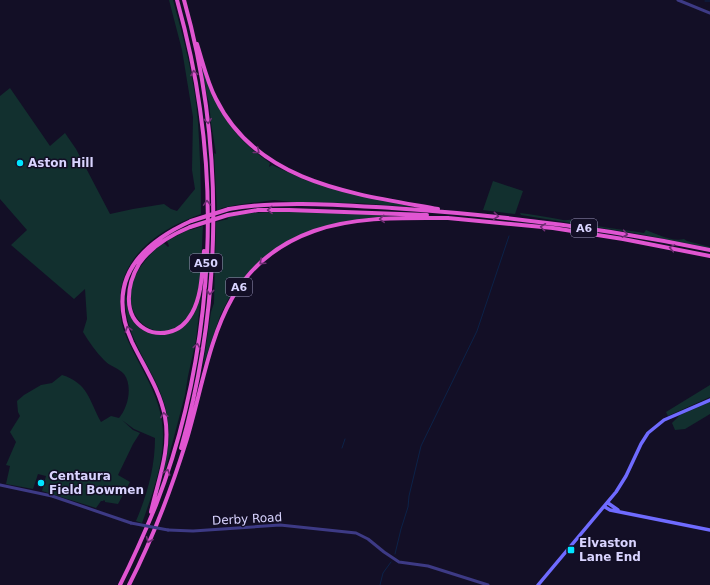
<svg xmlns="http://www.w3.org/2000/svg" width="710" height="585" viewBox="0 0 710 585" font-family="'DejaVu Sans',sans-serif">
<style>
.green{fill:#12302f}
.lines{fill:none;stroke-linecap:round;stroke-linejoin:round}
.stream{stroke:#0c2248;stroke-width:1}
.tertiary{stroke:#3d3a85;stroke-width:3}
.secondary{stroke:#6f6bff;stroke-width:3.5}
.trunk{stroke:#e055d1;stroke-width:4}
.tertiary-bridge{stroke:#3d3a85;stroke-width:3}
.trunk-bridge{stroke:#e055d1;stroke-width:4}
.oneway{stroke:#6f2e73}
.poi-dot{fill:#00e5ff;stroke:#130f26;stroke-width:1.5}
.labels{text-anchor:middle;dominant-baseline:central;stroke-width:3;stroke-linejoin:round;paint-order:stroke}
.shield{fill:#130f26;stroke:#9e99be;stroke-width:1}
.shield-label{font-size:11px;font-weight:bold;fill:#d9d4ff}
.poi-label{font-size:12px;font-weight:bold;fill:#d9d4ff;stroke:#130f26;text-anchor:start}
.street-label{font-size:12px;fill:#d9d4ff;stroke:#130f26}
</style>
<rect width="100%" height="100%" fill="#130f26"/>
<path class="green" d="M169,0H173C184,40 195,81 198,122C200,153 201,183 201,214C162,228 121,254 120,300C120,313 121,325 126,336C138,365 158,391 162,422C167,454 153,493 142,523L136,521C147,495 155,468 155,438L134,429L122,420L133,430L140,433L133,444L118,475L130,482L118,504L105,502V501L104,500L103,501H101L96,508L42,491L46,476L38,474L33,489L6,484L10,466L6,465L16,442L10,432L20,416L18,412L17,401L24,395L41,385L52,383L62,375C88,383 89,400 101,422L111,416L119,418C128,408 133,386 124,374C119,368 109,366 104,360C96,352 89,342 83,332L87,319L85,289L74,299L11,245L27,230L0,199V96L10,88L50,146L65,133L76,149L110,214L133,209L164,204L171,209L177,211L195,189L192,170L193,117L182,50Z
M201,64C206,73 209,88 214,98C226,125 245,146 270,163L269,167L272,165L305,180L339,190L413,207L357,203L292,202L274,200L236,205L222,208L217,211L214,153L216,154L211,123L209,101L208,100Z
M493,181L523,191L515,214L483,210Z
M291,211L399,216C332,218 272,234 232,293L228,292V293L230,296L220,316L203,366L211,312L214,303L216,222L228,219L227,216L252,213Z
M520,213C535,215 549,217 563,220C566,221 569,219 572,220C595,227 620,229 644,233L646,230C657,234 671,242 684,239L687,241L710,247V248L639,234L521,215Z
M203,226C201,252 203,283 193,307C167,367 86,305 163,243L165,244L168,247L169,246L167,241L190,229L191,230Z
M203,277L196,340L188,376L185,395L164,475C163,469 166,461 167,454C170,438 169,422 165,406C154,365 121,337 126,292L127,308L136,325L153,334L159,335L169,334L175,332L189,321Z
M710,385V397L668,416L666,412Z
M710,402V414L685,429L675,430L672,423L680,415Z"/>
<g class="lines">
<path class="stream" d="M705,1H710
M342,448L345,439
M395,554L401,529L408,507L409,496L421,446L477,331L509,236
M380,585L383,573L391,562"/>
<path class="tertiary" d="M678,0L710,13
M0,485L52,496L131,523
M168,530L193,531L280,525L356,533L368,539L384,552L399,562L428,566L488,585"/>
<path class="secondary" d="M608,503L618,510
M605,507L610,510L710,530
M538,585L616,492L626,476L641,444L648,433L664,420L710,400"/>
<path class="trunk" d="M197,44C203,63 207,82 216,99C258,184 355,194 438,209
M229,209C280,200 340,205 392,208C499,215 605,228 710,250
M228,215L258,210H289L427,215
M448,218L553,228L623,239L710,256
M190,227C171,235 151,246 139,264C127,284 122,316 145,329C152,333 161,334 169,332C179,330 187,322 192,313C202,295 202,272 204,251
M181,448C222,303 225,145 184,0
M151,512C158,480 171,450 165,417C160,390 144,367 132,342C105,282 138,245 191,221
M120,585C133,559 145,532 156,505C203,383 219,239 200,109C195,72 187,36 177,0
M129,585C152,540 171,490 186,442C212,356 215,266 314,231C357,216 404,218 449,218"/>
<path class="tertiary-bridge" d="M131,523L168,530"/>
<path class="trunk-bridge" d="M191,221L229,209
M190,227L228,215"/>
</g>
<defs><path id="oneway-chevron" d="M-2-3.5L2.5 0L-2 3.5" fill="none" stroke-width="1.6" stroke-linecap="round" stroke-linejoin="round"/></defs>
<g class="oneway">
<use href="#oneway-chevron" transform="translate(194 73) rotate(-101)"/>
<use href="#oneway-chevron" transform="translate(208 121) rotate(83)"/>
<use href="#oneway-chevron" transform="translate(257 151) rotate(39)"/>
<use href="#oneway-chevron" transform="translate(207 203) rotate(-92)"/>
<use href="#oneway-chevron" transform="translate(270 210) rotate(179)"/>
<use href="#oneway-chevron" transform="translate(496 216) rotate(6)"/>
<use href="#oneway-chevron" transform="translate(382 219) rotate(176)"/>
<use href="#oneway-chevron" transform="translate(543 227) rotate(-173)"/>
<use href="#oneway-chevron" transform="translate(625 234) rotate(10)"/>
<use href="#oneway-chevron" transform="translate(672 248) rotate(-170)"/>
<use href="#oneway-chevron" transform="translate(262 262) rotate(138)"/>
<use href="#oneway-chevron" transform="translate(210 292) rotate(96)"/>
<use href="#oneway-chevron" transform="translate(128 329) rotate(-108)"/>
<use href="#oneway-chevron" transform="translate(197 346) rotate(-81)"/>
<use href="#oneway-chevron" transform="translate(164 415) rotate(-101)"/>
<use href="#oneway-chevron" transform="translate(167 472) rotate(-72)"/>
<use href="#oneway-chevron" transform="translate(149 540) rotate(113)"/>
</g>
<g class="poi-dot">
<circle cx="20" cy="163" r="4"/>
<circle cx="41" cy="483" r="4"/>
<rect x="567" y="546" width="8" height="8" rx="2"/>
</g>
<g class="labels">
<g class="shield">
<rect x="571" y="219" width="26" height="18" rx="3"/>
<rect x="190" y="254" width="32" height="18" rx="3"/>
<rect x="226" y="278" width="26" height="18" rx="3"/>
</g>
<g class="shield-label">
<text x="584" y="228">A6</text>
<text x="206" y="263">A50</text>
<text x="239" y="287">A6</text>
</g>
<g class="poi-label">
<text x="28" y="163">Aston Hill</text>
<text x="49" y="476">Centaura<tspan x="49" dy="14">Field Bowmen</tspan></text>
<text x="579" y="543">Elvaston<tspan x="579" dy="14">Lane End</tspan></text>
</g>
<g class="street-label">
<text transform="translate(247 519) rotate(-3)">Derby Road</text>
</g>
</g>
</svg>
